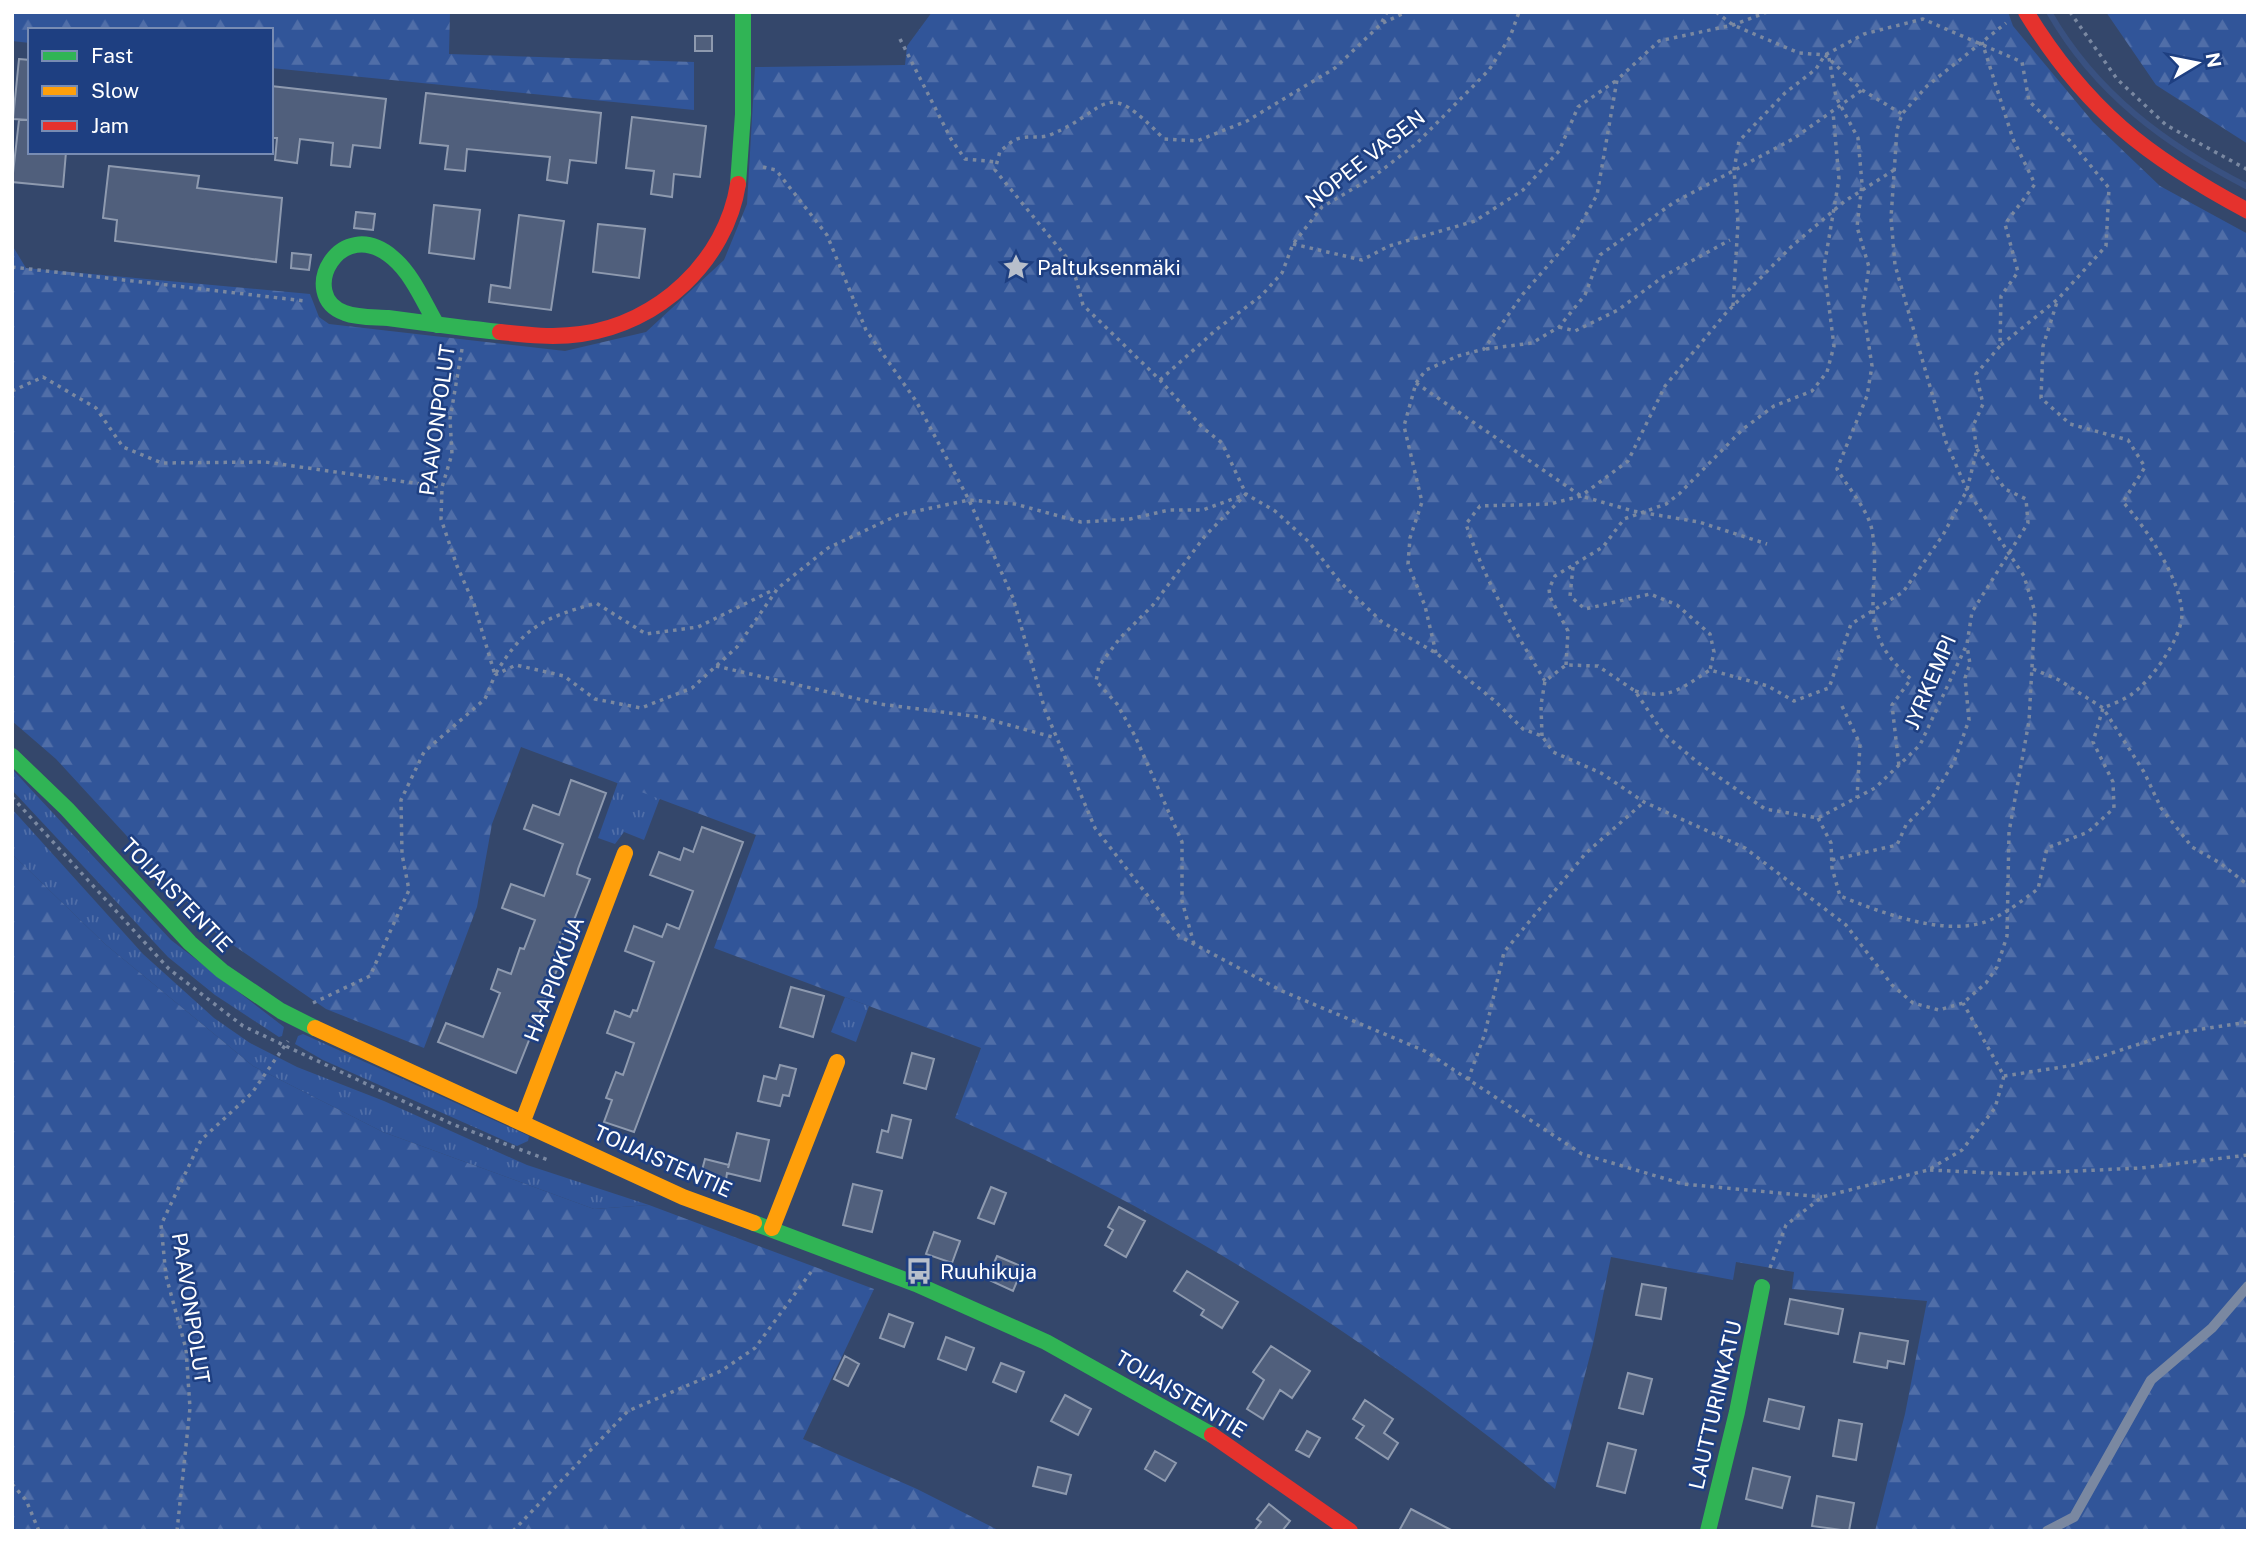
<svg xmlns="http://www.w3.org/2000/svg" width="2260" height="1543" viewBox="0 0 2260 1543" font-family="'Public Sans',sans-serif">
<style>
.grass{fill:url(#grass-tufts)}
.forest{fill:url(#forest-firs)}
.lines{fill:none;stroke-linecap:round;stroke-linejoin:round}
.stream{stroke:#395181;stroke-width:6}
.building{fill:#505f7c;stroke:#8e9aaf;stroke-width:2}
.path{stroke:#7a88a1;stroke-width:3.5;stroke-dasharray:3.5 5;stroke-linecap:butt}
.lane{stroke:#7a88a1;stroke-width:10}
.fast{stroke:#30b455;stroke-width:16}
.slow{stroke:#ff9f0a;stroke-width:16}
.jam{stroke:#e5322d;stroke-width:16}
.labels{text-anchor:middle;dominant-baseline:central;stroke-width:5;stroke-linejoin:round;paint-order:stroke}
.street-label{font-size:21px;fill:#fff;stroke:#1e3f81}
.poi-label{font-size:21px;fill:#fff;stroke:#1e3f81;text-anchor:start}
</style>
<defs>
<pattern id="grass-tufts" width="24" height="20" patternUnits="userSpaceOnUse" patternTransform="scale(1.75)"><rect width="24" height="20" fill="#315599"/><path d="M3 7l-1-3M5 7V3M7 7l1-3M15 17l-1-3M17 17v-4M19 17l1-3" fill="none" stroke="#506ea8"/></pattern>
<pattern id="forest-firs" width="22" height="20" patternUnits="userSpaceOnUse" patternTransform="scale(1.75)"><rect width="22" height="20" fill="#315599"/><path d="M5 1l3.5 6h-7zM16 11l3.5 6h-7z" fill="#506ea8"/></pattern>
</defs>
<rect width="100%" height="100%" fill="#34476b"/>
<path class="grass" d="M12,769L171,940L284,1027L282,1036L279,1037L215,995L168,957L12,790Z
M618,782L660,798L644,840L624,832L615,844L598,838Z
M12,809L143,954L214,1018L250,1043L297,1067L384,1101L527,1165L649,1205L594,1209L383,1132L253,1066L105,944L12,854Z
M845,997L869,1006L856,1042L831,1032Z
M303,1034L529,1136L528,1141L517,1146L323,1060L295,1044L298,1036Z"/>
<path class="forest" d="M12,12H450L449,54L694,62V110L271,68V30H30V43L12,41Z
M932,12H2008L2013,26L2093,122L2160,186L2248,234V1531H1875L1905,1414L1927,1301L1792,1289L1794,1272L1736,1262L1733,1280L1611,1257L1593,1344L1555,1489C1369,1337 1175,1216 955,1118L981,1048L714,948L756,835L521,747L492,824L477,907L424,1048L326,1009L217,934L56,759L12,721V245L26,268L310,294L319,317L329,324L565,351L646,332L724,260L747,204L755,67L905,65L907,46Z
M2106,12H2248V144L2156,85Z
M12,854L105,944L253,1066L383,1132L594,1209L649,1205L874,1289L803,1439L917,1489L1000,1531H12Z"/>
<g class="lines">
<path class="stream" d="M2049,12C2096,94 2166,145 2248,187"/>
</g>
<path class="building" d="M695,36H712V51H695Z
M19,59L30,60V120L13,119Z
M271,86L386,99L380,148L353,145L350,167L331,165L333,143L300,139L297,163L275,160L277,138H271Z
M426,93L601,113L596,163L570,160L567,183L547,180L550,157L467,149L465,171L445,169L448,146L420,143Z
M632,117L706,126L700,177L674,174L672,197L651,194L654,171L626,168Z
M19,120H30V152H66L63,187L12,182Z
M109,166L199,176L197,188L282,198L276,262L115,241L117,220L103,218Z
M434,205L480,210L474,259L429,253Z
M356,212L375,214L373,230L354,228Z
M519,215L564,221L551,310L489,302L491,285L510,288Z
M598,224L645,229L639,278L593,272Z
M292,253L311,255L309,270L291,268Z
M571,780L606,793L578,869L577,874L590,879L569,933L564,931L554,960L560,962L516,1073L438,1042L446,1023L483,1037L500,993L491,989L498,969L511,974L520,948L524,949L535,920L502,908L511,884L544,896L563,844L524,829L533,805L559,815Z
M702,827L743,842L634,1132L604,1122L612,1100L606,1098L616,1072L623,1075L634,1043L607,1033L615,1011L630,1017L633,1010L637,1011L654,962L625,951L634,926L662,937L667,924L679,929L693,891L650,875L659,852L680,860L684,848L693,852Z
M791,987L824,996L813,1037L780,1027Z
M912,1053L934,1059L926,1089L904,1083Z
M780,1065L796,1069L789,1096L783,1095L780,1106L758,1101L764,1076L776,1079Z
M892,1115L911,1120L902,1158L877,1152L882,1130L888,1132Z
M737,1133L769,1140L760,1181L727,1173L726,1180L701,1174L705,1159L729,1165L728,1168Z
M853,1184L882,1191L872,1232L843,1225Z
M991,1187L1006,1193L994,1224L978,1218Z
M1119,1207L1145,1221L1126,1257L1105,1245L1113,1230L1108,1227Z
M934,1232L960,1241L952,1263L926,1254Z
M997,1256L1023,1267L1013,1291L987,1279Z
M1187,1271L1238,1302L1222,1328L1201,1315L1204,1310L1174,1291Z
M1642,1284L1666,1288L1661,1319L1636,1315Z
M1790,1299L1843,1309L1838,1334L1785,1324Z
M889,1314L913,1323L904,1347L880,1338Z
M1860,1333L1908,1341L1904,1364L1888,1361L1887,1368L1854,1362Z
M946,1337L974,1348L966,1370L938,1359Z
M1271,1346L1310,1371L1292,1398L1280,1390L1263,1419L1247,1409L1264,1380L1253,1372Z
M845,1356L859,1364L848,1386L834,1379Z
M1001,1363L1024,1372L1016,1392L993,1382Z
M1628,1373L1652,1379L1643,1414L1619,1408Z
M1065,1395L1091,1409L1078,1435L1051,1421Z
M1769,1399L1804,1407L1799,1429L1764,1421Z
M1365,1400L1393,1419L1384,1433L1398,1443L1388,1459L1356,1438L1364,1426L1353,1419Z
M1839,1420L1862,1424L1856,1460L1833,1456Z
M1307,1431L1320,1438L1309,1457L1296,1450Z
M1608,1443L1636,1450L1625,1493L1597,1486Z
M1155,1451L1176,1463L1165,1481L1145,1469Z
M1038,1467L1071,1475L1066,1494L1033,1486Z
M1753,1468L1790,1477L1782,1508L1746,1499Z
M1817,1496L1854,1503L1849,1531L1812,1526Z
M1269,1504L1290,1521L1282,1531H1254L1261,1522L1257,1519Z
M1411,1509L1453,1531H1399Z"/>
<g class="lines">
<path class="path" d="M1716,12L1733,25L1799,53L1825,55L1862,90L1902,114
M2070,12L2117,79L2166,125L2248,170
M1382,22L1387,12
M900,39L951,139L965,159L997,162
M1829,58L1836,97L1858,138L1862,184L1857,227L1869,267L1863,307L1872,366L1867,396L1837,469C1847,486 1868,510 1872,530C1883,594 1851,627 1911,679L1892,705L1899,766
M763,167L776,170L827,235L866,330L916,401L969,500L1013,598L1045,710L1095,828L1179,936L1282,991L1425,1051L1582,1154L1683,1184L1822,1197
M1293,244L1362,260L1389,246L1475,221L1523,190L1559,151L1578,107L1617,80
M12,267L305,301
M1733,306L1738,223L1734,170L1739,141L1785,93L1816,69L1825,55L1864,34L1923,19L2022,62L2029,101L2071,142L2109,188L2106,246L2058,299L2001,345
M1559,327L1575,331L1618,310L1664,276L1730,240
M462,349L450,419L452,454L442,487L441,519L457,566L474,604L495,675
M1486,349L1532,343L1559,327L1585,295L1600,255L1673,203L1793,139L1862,90
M1160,380L1217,329L1261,296L1282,273L1293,244L1322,207L1373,177L1417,143L1489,70L1510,37L1519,12
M1416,383L1581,496L1633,511L1699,522L1767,544
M12,391L43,377L96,408L123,447L162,463L265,462L442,487
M1573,567L1570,596L1585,609L1650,594L1677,605L1710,634L1714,652L1710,670
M1436,653L1425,606L1408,564L1410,538L1422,502L1404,426L1416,383L1426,370L1458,356L1484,349L1523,294L1573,237L1597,195L1617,80L1659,41L1733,25L1767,12
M1566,665L1568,631L1550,597L1549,589L1555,576L1603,547L1624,519L1666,504L1679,494L1743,429L1774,406L1812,391L1827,372L1834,346L1824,267L1839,179L1833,112
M716,666L880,704L980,717L1056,738
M2033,669L2059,680L2103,708L2144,772L2161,808L2192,847L2220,863L2248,885
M496,673C525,625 545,618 596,603L646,634L698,627L775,589
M1545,681C1515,632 1484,579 1466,524L1480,506L1550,504L1581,496L1628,461L1665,386L1726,313L1792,246L1845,201L1894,170
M1635,691C1670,700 1680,689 1710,670L1768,686L1794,701L1829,688L1851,624L1903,592L1943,535L1967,490L1977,449L1973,426L1983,404L1976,374L2000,346L2001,296L2018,272L2005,224L2035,184L2013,139L1982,42
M1842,706L1860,744L1857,798
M1542,736L1541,705L1545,681L1566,665L1598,666L1635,691L1664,734L1697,762L1765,809L1818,818L1875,788L1920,745L1967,644L1972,612L2028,523L2026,499L2005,489L1977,449
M12,797L169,969L243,1026L452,1124L548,1160
M1818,818L1831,843L1832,868L1840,896C1880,912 1939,935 1982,923C2002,917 2021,901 2038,889L2047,848L2088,832L2114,808L2113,782L2093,742L2103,708C2112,704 2124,700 2132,694C2151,681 2182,638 2182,614C2181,579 2146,528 2123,502L2145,467L2128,440L2070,424L2041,398L2043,346L2058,299
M1832,860L1897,845L1906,825L1930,801L1954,762L1969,720L1965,678L1970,664L1967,646
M1194,944L1182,901V842L1135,736L1117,704L1096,681L1099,666L1120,638L1153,605L1205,536L1246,494L1222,443L1202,427L1160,380L1083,305L1072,264L995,170L1000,151C1005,148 1011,141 1017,139C1027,135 1040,139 1050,135C1112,109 1102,75 1164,139L1197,141L1247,121L1335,68L1381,24L1406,12
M313,1003L370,976L409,890L402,854L401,800L424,752L485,699L495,675L516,665L564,676L595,699L641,708L692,688L737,647L778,588L828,548L898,515L969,500L1015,504L1081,522L1130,519L1169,510H1203L1246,494L1275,511L1309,542L1340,582L1382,622L1436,653L1496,702L1523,729L1542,736L1553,752L1601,773L1644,802L1745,848L1846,925L1892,985L1913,1003L1939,1010L1963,1003L1986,983L1997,967L2007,936L2009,832L2029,721L2035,612L2024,576L1967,490L1946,442L1895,265L1891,218L1897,130L1902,114L1927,86L2006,23
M2004,1076L2075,1065L2170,1034L2248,1022
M1468,1080L1485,1033L1504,952L1586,853L1644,802
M1930,1170L2011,1174L2141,1168L2248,1155
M1770,1268L1786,1225L1822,1197L1928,1170L1962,1150L1995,1108L2004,1076L1963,1003
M12,1484L26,1500L39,1531
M177,1531L190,1408L186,1349L166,1276L161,1225L201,1140L252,1093L288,1041
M513,1531L628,1411L721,1371L755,1348L814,1268"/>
<path class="lane" d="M2047,1531L2074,1517L2151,1380L2212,1328L2248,1286"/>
<path class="fast" d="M738,184L743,114V12
M437,325C424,303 413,275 393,258C340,212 296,296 345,313C358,318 375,317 388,318C425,323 462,328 500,332
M12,756L67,809L190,943L222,971L281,1011L315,1028
M754,1223L916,1284L1046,1342L1212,1435
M1708,1531L1737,1412L1762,1287"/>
<path class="slow" d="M315,1028L683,1197L754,1223
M523,1121L625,853
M772,1228L837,1062"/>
<path class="jam" d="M2026,12C2086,110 2147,157 2248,211
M500,332C527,335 554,338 581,334C658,324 726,261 738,184
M1212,1435L1350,1531"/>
</g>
<defs>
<symbol id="sight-bare" viewBox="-9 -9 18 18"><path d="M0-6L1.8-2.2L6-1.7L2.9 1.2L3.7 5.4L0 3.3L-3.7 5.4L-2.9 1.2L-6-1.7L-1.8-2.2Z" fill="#b8bfcb" stroke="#1e3f81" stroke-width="2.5" paint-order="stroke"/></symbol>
<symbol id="bus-bare" viewBox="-9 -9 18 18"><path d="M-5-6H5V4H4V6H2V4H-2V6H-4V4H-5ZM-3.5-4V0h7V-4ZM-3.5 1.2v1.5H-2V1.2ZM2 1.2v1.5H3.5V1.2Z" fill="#b8bfcb" stroke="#1e3f81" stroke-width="2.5" paint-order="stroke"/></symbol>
</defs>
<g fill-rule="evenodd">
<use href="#sight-bare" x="997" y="248" width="38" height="38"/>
<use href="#bus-bare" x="900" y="1252" width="38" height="38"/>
</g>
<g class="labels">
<g class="street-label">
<text transform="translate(1365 159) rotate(-38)">NOPEE VASEN</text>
<text transform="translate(437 420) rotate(-82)">PAAVONPOLUT</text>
<text transform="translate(1930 682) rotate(-67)">JYRKEMPI</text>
<text transform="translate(177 895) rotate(46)">TOIJAISTENTIE</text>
<text transform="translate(554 979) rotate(-69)">HAAPIOKUJA</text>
<text transform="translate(663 1161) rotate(24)">TOIJAISTENTIE</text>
<text transform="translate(191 1308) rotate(81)">PAAVONPOLUT</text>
<text transform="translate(1181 1394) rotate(31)">TOIJAISTENTIE</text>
<text transform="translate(1715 1405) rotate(-77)">LAUTTURINKATU</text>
</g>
<g class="poi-label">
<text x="1037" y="267">Paltuksenmäki</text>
<text x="940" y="1271">Ruuhikuja</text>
</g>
</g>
<rect width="2260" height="1543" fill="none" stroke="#ffffff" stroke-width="28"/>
<rect x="28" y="28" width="245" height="126" fill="#1e3f81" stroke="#788cb3" stroke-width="2"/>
<rect x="42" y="51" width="35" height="10" fill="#30b455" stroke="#788cb3" stroke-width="2"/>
<text x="91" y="63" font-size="21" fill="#ffffff">Fast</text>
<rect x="42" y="86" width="35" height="10" fill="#ff9f0a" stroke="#788cb3" stroke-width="2"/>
<text x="91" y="98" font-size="21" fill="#ffffff">Slow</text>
<rect x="42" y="121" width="35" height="10" fill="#e5322d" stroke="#788cb3" stroke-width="2"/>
<text x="91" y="133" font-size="21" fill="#ffffff">Jam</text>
<g transform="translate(2197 63) rotate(80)" stroke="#1e3f81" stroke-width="5" paint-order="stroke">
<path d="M0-5L12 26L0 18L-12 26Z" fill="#ffffff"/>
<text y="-10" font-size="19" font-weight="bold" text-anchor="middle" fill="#ffffff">N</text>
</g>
</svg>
